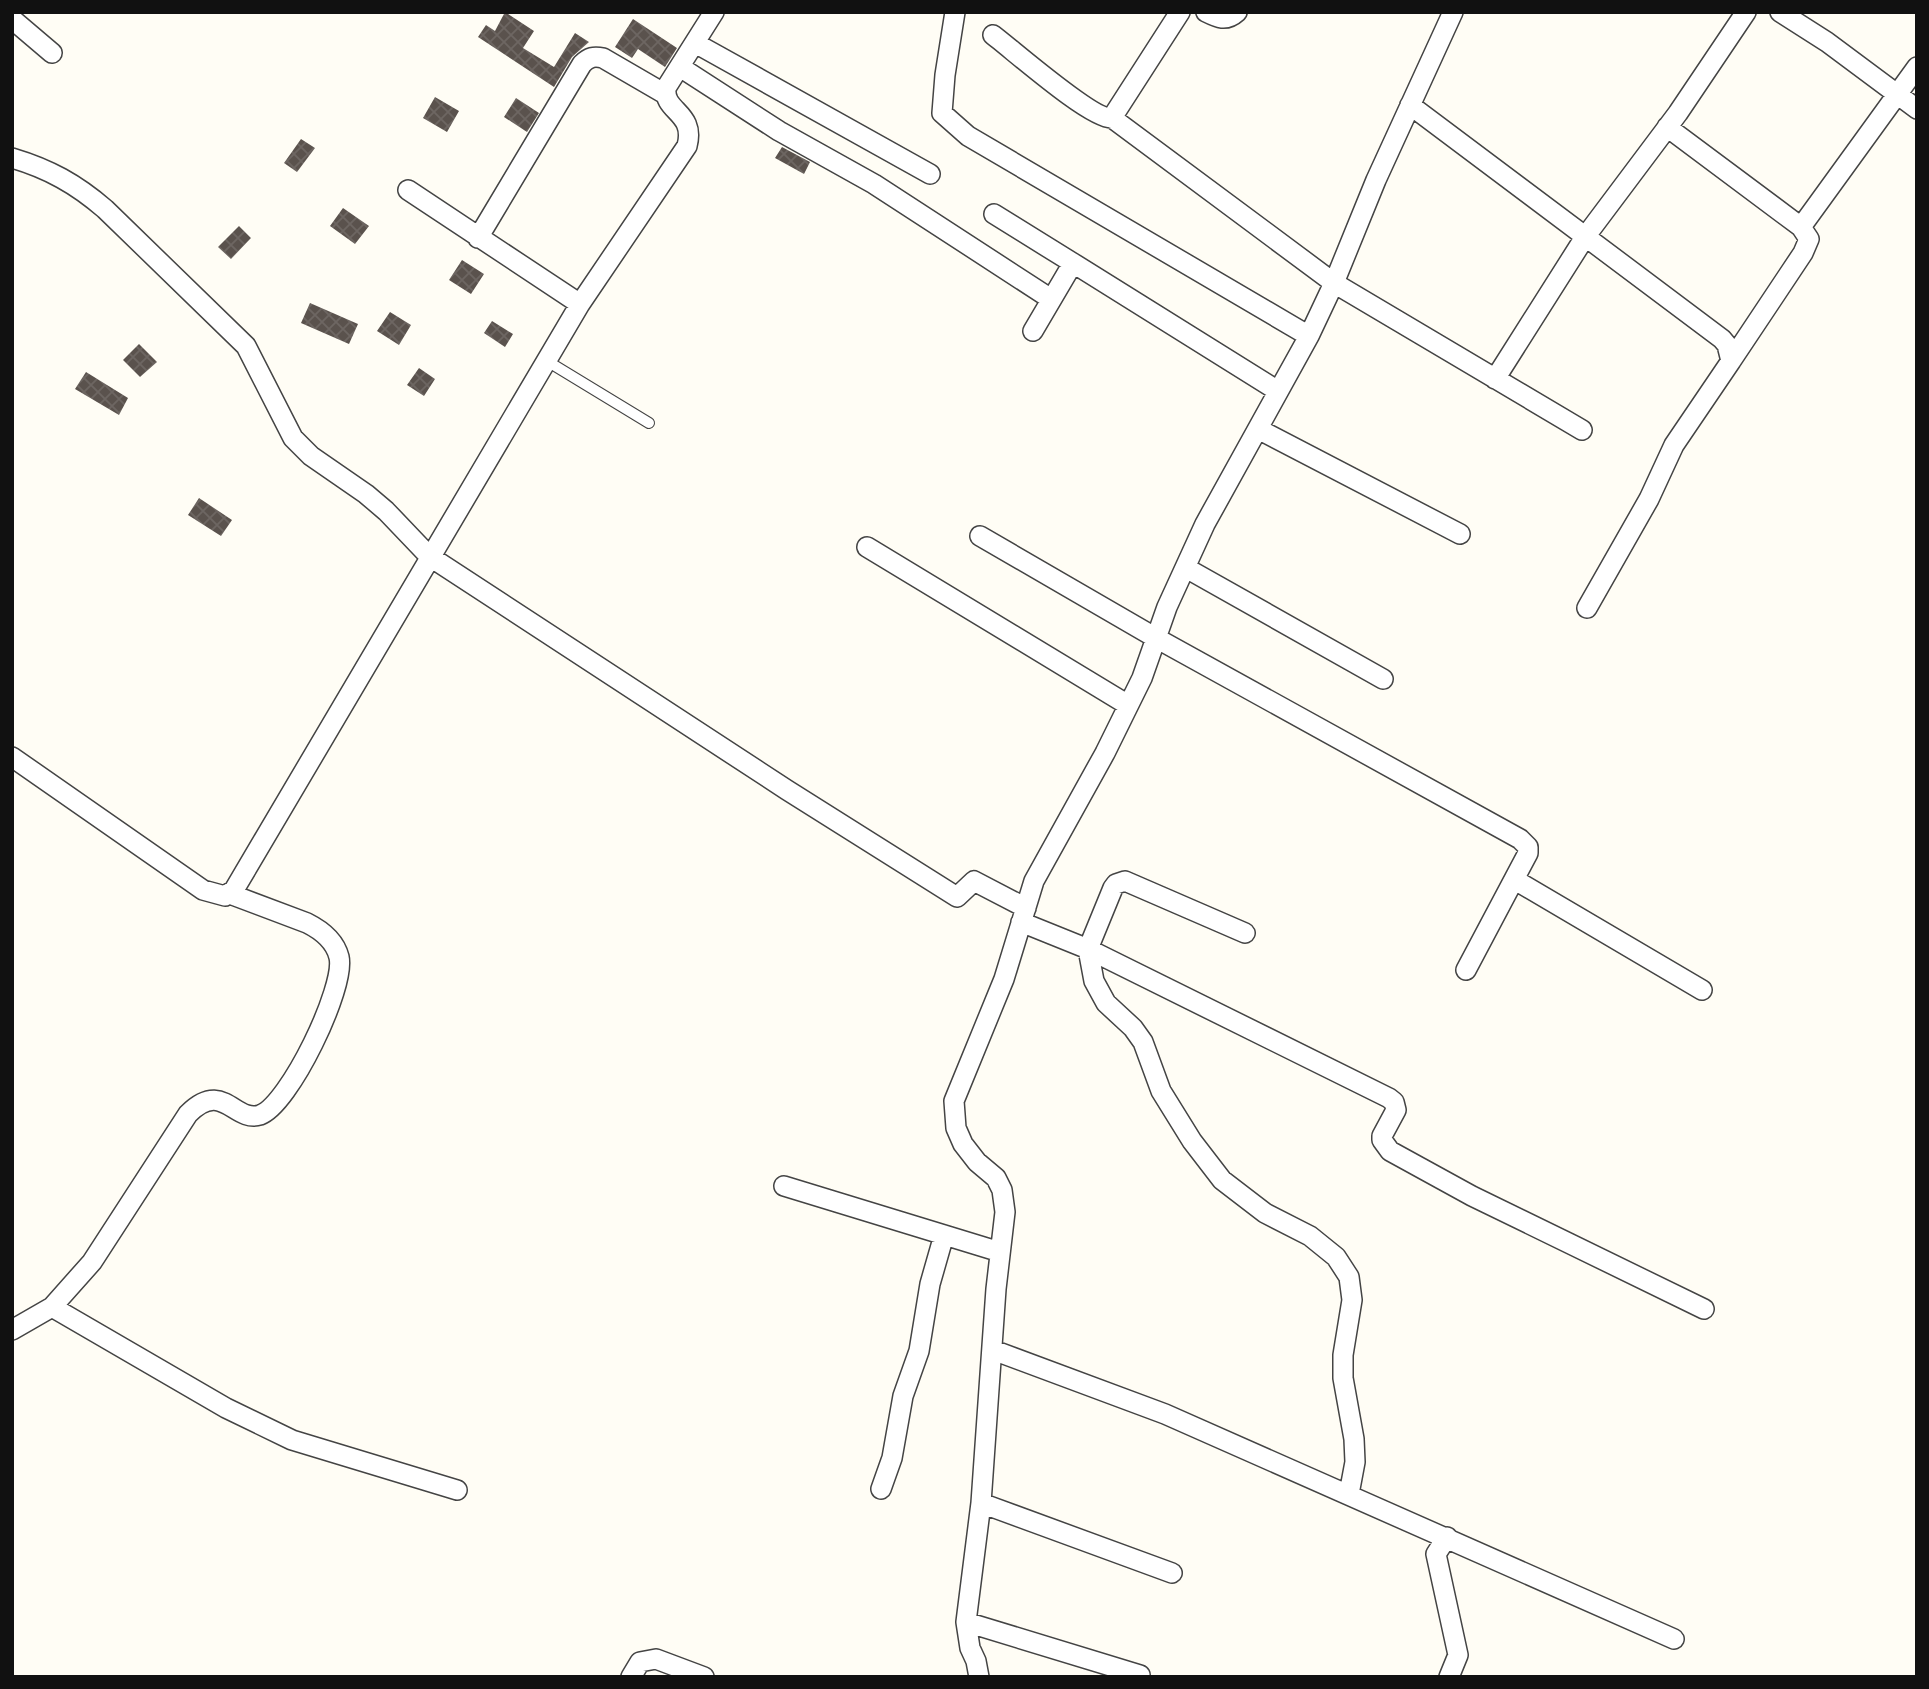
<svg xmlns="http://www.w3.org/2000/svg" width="1929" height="1689" viewBox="0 0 1929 1689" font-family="'PT Serif',serif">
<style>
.building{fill:url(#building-cross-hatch)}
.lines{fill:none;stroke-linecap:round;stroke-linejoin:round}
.service-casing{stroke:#444;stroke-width:12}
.minor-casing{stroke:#444;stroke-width:22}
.service{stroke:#fff;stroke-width:10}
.minor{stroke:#fff;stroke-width:19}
</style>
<defs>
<pattern id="building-cross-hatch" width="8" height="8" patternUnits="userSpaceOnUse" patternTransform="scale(1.75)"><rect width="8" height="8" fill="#5a524d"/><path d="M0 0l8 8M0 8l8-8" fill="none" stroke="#6d6662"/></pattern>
</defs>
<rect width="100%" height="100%" fill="#fffdf5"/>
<path class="building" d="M505,12L534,31L523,48L554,67L575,33L589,42L572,57L554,87L478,37L486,25L495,31Z
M633,19L677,48L665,67L638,49L632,58L615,47Z
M435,97L459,111L447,132L423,118Z
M516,98L539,113L527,132L504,117Z
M301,139L315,148L297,172L284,163Z
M782,147L810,162L804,174L775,158Z
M343,208L369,226L355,244L330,226Z
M239,226L251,238L231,259L218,247Z
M462,260L484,274L471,294L449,280Z
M310,303L358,324L349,344L301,323Z
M390,312L411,325L399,345L377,331Z
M492,321L513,334L505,347L484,333Z
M139,344L157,362L140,377L123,360Z
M419,368L435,379L424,396L407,385Z
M86,372L128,398L119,415L75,389Z
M199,498L232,520L221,536L188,515Z"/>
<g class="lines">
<defs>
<path id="service" d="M547,361L649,423"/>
<path id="minor" d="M955,12L945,75L942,113L968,136L1309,336
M1206,12C1218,18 1226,22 1237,12
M1780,12L1827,42L1917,109
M12,19L52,53
M993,35C1013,50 1092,120 1112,118L1115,113L1180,12
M695,43L930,174
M680,67L779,131L874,184L1051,299
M1410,105L1722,339L1727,345L1731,361L1674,445L1649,499L1587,608
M1112,118L1334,283L1582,430
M1667,127L1801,227L1809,239L1803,253L1731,361
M12,158C49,169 76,184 105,209L246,346L293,438L311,456L366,494L386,511L429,556L787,790L957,897L974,881L1026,908
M408,190L580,304
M994,214L1073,263
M1801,227L1917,67
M478,238L582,64C589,57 594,56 603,58L665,94
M1033,331L1073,263L1278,391
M1495,379L1585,237L1678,113L1746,12
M1258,429L1460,534
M980,536L1156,638L1520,839L1528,847V853L1466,970
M867,547L1128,705
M1186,568L1383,679
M12,757L203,890L225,896L234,890L580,304L687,146C696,112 663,112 666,88L714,12
M1515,880L1702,990
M1021,922L1088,949L1389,1098L1394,1102L1396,1110L1382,1136V1140L1390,1151L1472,1196L1704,1309
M1245,933L1125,881L1116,884L1113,888L1088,949L1094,981L1106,1003L1133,1028L1143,1042L1161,1091L1192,1141L1222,1180L1265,1213L1310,1236L1336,1257L1349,1277L1352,1300L1343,1355V1378L1354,1439L1355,1462L1349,1494
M784,1186L1000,1252
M52,1307L226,1408L292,1440L457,1490
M12,1330L52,1307L92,1262L188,1114C223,1079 234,1123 260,1115C289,1105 346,987 339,957C335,941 321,930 307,923L230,894
M993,1350L1165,1414L1674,1639
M881,1489L892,1458L903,1396L919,1351L930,1284L944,1235
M981,1503L1172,1573
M1447,1537L1436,1554L1458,1655L1449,1677
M966,1622L1140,1675
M631,1677L640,1662L656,1659L704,1677
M979,1677L976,1661L970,1648L966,1622L981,1503L996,1289L1005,1212L1002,1190L996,1178L977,1162L963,1144L956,1128L954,1101L1004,979L1034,881L1105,753L1142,678L1167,607L1205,524L1309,336L1334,283L1376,180L1453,12"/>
</defs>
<use href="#service" class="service-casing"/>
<use href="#minor" class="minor-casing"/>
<use href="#service" class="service"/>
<use href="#minor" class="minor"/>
</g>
<rect width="1929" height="1689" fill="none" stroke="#111111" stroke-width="28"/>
</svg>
